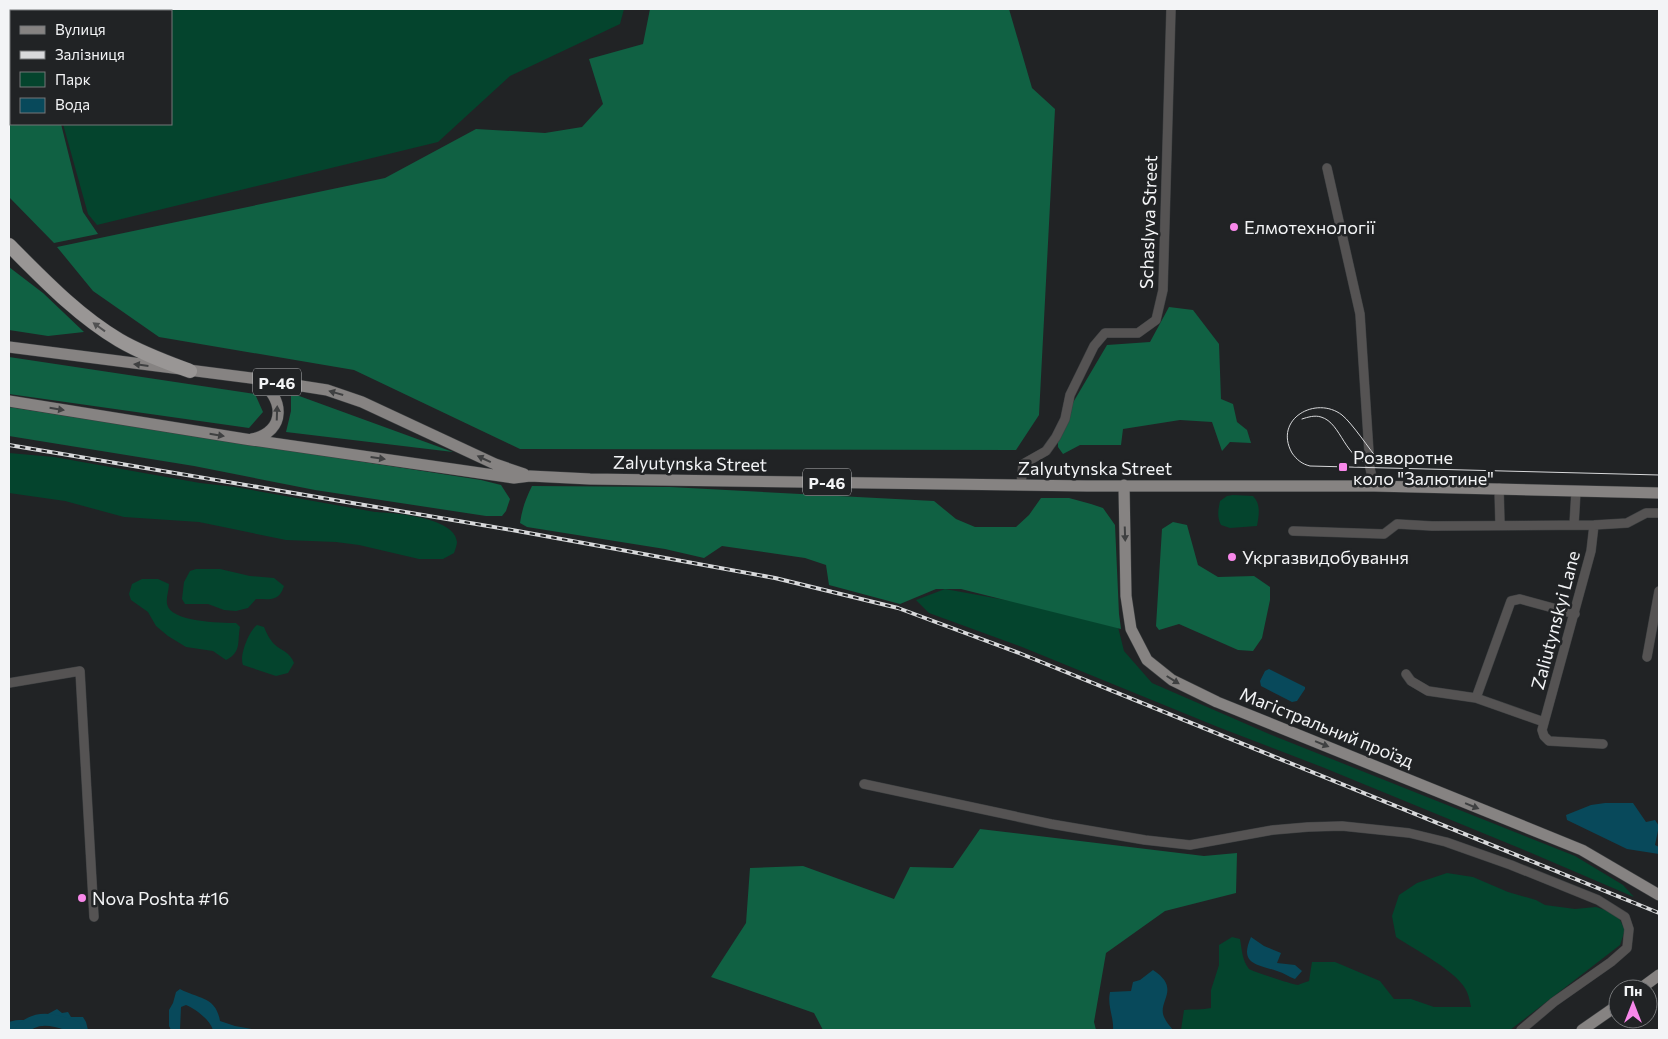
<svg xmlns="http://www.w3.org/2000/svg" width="1668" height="1039" viewBox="0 0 1668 1039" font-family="Commissioner,sans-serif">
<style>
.green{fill:#04442d}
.forest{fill:#106143}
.water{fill:#08495b}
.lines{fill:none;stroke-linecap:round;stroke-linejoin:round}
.river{stroke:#08495b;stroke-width:12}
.minor-casing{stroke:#3e4042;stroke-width:10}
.major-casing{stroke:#3e4042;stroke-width:12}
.highway-casing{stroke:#3e4042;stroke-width:15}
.minor{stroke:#555353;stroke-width:9}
.major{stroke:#868382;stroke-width:11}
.highway{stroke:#999695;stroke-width:14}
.tram{stroke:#d8d9db;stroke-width:1}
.rail-casing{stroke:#d8d9db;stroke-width:4}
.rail{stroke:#212325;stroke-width:2;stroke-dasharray:5.5;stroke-linecap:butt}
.oneway{fill:#515152}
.oneway2{fill:#3f4041}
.poi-dot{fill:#f888ea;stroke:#212325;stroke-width:2}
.labels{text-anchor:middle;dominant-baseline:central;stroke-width:5;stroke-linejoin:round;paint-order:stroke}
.shield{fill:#212325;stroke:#b4b5b7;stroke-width:1}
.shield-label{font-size:16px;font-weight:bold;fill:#f3f4f6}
.street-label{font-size:18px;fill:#f3f4f6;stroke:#212325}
.poi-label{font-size:18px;fill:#f3f4f6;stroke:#212325;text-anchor:start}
</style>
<rect width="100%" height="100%" fill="#212325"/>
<path class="green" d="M34,9H624L620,24L510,76L438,142L97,225L88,214L63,124H171V11H35Z
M9,453L54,457L200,483L235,487L375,512C394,513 455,517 457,542C457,545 455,550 454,553L443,559H419L359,545L336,542L286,540L199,522L124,517L65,501L9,493Z
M1233,495L1253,496C1261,504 1259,515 1257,526L1230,528L1221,525C1217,517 1218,510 1220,501L1227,496Z
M196,569H220L250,576L274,578L284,586C279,602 270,599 256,599L248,608L236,611L224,610L208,604H185L182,599L184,582L190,571Z
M142,579H158L169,584C169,590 166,597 167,604C170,622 221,623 236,623L240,627C237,642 242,652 226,660L213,651L186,647L168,636L156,626L148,612L131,600L129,594L132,584Z
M945,589L1061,610L1118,627L1124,651L1152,683L1274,736L1575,856L1623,885L1634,897L1529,852L1322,767L1218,727L1022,647L929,613L916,600Z
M257,625L264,627C266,632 270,640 274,644C282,651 290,652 294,663L288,673L276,676L243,665C239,656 249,631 257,625Z
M1447,873L1473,877L1508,892L1536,900L1545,905L1575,909L1596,907L1617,914L1625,930L1620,945L1510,1030H1181L1184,1010C1193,1009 1202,1010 1211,1008V990L1219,965V945L1232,937L1240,939C1242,950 1242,960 1249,969C1252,971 1293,985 1298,985C1301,984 1305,982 1309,981L1312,962H1335L1380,981L1394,999H1411L1434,1007H1471C1470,1002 1469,997 1467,992C1460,973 1414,949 1396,937L1392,916L1399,895L1417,883Z"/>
<path class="forest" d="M650,9H1009L1032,88L1055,109L1039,415L1016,450L520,449L354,370L159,337L93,291L57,247L385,178L476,129L545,133L582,127L603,104L589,59L643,44Z
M9,117H11V124H61L83,212L98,234L54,243L9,197Z
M9,267L43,293L84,332L48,336L9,330Z
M1169,307L1193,310L1219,344L1221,399L1233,404L1237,422L1247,430L1251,443L1230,442L1222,451L1212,422L1180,420L1123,429L1121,445H1080L1063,454L1058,447V428L1107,345L1150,342Z
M9,357L255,394L263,412L249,428L9,394Z
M291,393L453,452L286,432L291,411Z
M9,407L481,480L501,485L510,499L506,511L502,516H486L315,490L194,466L9,436Z
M532,486L670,487L934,501L956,519L975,527H1016L1029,515L1041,498H1069L1091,504L1103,508L1115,525L1119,614L1121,629L961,589H936L900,604L829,585L826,565L805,558L722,546L704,558L665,549L527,527L520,523C522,509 526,498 532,486Z
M1173,522L1187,525L1198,565L1218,577L1254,576L1270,587V600L1262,638L1253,651L1238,650L1179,624L1159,630L1156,626L1162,529Z
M980,829L1204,856L1237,853L1236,893L1165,911L1106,953L1094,1022L1096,1030H823L814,1013L711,977L746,923L750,868L803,866L894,899L910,867L953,868Z"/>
<path class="water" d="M1269,669L1305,687V689L1297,701L1292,702L1261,686L1260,681L1265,671Z
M1605,803H1633L1646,822L1655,820L1659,826L1655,845L1659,847V854L1627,849L1567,820L1566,815L1591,805Z
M1251,937L1264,946L1281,953L1277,963L1295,965L1302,971L1295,979C1289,977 1284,973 1277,971C1256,964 1239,964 1251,937Z
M1153,970C1182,989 1157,1001 1164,1017C1166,1022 1170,1026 1173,1030H1113C1114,1017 1107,1006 1110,992L1131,991L1133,982L1140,980Z
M180,989C198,999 216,996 220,1021L235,1026L257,1030H213C210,1020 196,1009 186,1005L181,1007L180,1030H171L169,1026V1010L173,1003L176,992Z
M57,1009L62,1013L68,1012L71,1017H83L86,1022L88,1030H64L56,1025L37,1023L25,1030H9V1022C21,1018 30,1022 40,1019L37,1017L46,1015Z"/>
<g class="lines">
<path class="river" d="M21,1030C37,1014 54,1020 74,1026L76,1030"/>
<defs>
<path id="minor" d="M1327,168L1360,314L1370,468L1374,486
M1021,485L1023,464L1046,451L1056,437L1065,419L1070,395L1094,346L1105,333H1138L1156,320L1163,290L1171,9
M1499,488L1500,524
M1574,525L1576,491
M1594,525L1591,551L1542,730L1544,736L1549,741L1603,744
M1293,531L1384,534L1397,524L1432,526L1594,525L1627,523L1646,513H1659
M1647,657L1659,591
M1406,674L1411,681L1428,691L1476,698L1544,722
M9,683L80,671L94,917
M1476,698L1511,601L1520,599L1575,614
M864,784L1051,824L1145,840L1190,845L1273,830L1308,827L1342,826L1409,833L1446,842L1511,865L1598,900L1625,917L1629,929L1627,948L1611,962L1554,1002L1521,1030"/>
<path id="major" d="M9,347L251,378L327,390L362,402L495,464L524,474
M9,401L245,439L514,478L530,476L590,479L1087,486H1374L1659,493
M252,439C287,432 285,396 257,380
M1124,485L1126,596L1131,629L1147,660L1172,680L1217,702L1582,850L1659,895
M1640,989L1659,975
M1582,1030L1618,1005"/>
<path id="highway" d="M9,245C43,279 77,315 119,340C141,353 166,362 190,371"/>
</defs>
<use href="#minor" class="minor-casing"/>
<use href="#major" class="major-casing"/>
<use href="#highway" class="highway-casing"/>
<use href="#minor" class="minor"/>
<use href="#major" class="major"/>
<use href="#highway" class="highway"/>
<path class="tram" d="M1302,419C1308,417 1315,415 1321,417C1342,423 1344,460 1372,464
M1386,465L1379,461C1370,450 1352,423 1342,415C1316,395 1273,419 1292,453C1297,460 1302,464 1310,466L1659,475"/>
<defs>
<path id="rail" d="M9,445L512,530L775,578L898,608L1019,653L1659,913"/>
</defs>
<use href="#rail" class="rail-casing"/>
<use href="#rail" class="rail"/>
</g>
<defs><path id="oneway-solid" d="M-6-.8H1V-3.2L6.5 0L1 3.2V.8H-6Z" transform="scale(1.25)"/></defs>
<use class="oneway" href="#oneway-solid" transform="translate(99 327) rotate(-144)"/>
<g class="oneway2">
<use href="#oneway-solid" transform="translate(141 365) rotate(-173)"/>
<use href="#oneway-solid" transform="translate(336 393) rotate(-164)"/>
<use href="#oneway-solid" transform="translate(57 409) rotate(9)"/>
<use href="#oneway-solid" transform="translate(277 413) rotate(-88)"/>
<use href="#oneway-solid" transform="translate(217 435) rotate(9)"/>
<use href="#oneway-solid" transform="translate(378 458) rotate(8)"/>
<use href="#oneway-solid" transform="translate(484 459) rotate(-155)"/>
<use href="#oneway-solid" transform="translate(1125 534) rotate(88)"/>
<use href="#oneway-solid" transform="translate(1173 680) rotate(32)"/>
<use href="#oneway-solid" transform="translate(1322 744) rotate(22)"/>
<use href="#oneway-solid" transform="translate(1472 806) rotate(22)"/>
</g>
<g class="poi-dot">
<circle cx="1234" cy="227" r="5"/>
<rect x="1338" y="462" width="10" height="10" rx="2.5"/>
<circle cx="1232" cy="557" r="5"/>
<circle cx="82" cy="898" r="5"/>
</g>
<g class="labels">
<g class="shield">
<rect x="253" y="368.5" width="48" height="27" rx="4"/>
<rect x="803" y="468.5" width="48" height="27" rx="4"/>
</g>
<g class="shield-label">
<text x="277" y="382">Р-46</text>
<text x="827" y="482">Р-46</text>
</g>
<g class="street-label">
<text transform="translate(1148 222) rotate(-88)">Schaslyva Street</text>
<text transform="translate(690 463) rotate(1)">Zalyutynska Street</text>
<text x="1095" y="468">Zalyutynska Street</text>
<text transform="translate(1555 620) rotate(-75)">Zaliutynskyi Lane</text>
<text transform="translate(1327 727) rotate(22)">Магістральний проїзд</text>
</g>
<g class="poi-label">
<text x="1244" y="227">Елмотехнології</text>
<text x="1353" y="457">Розворотне<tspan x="1353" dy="21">коло "Залютине"</tspan></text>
<text x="1242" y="557">Укргазвидобування</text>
<text x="92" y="898">Nova Poshta #16</text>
</g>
</g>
<rect width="1668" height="1039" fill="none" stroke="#f3f4f6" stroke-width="20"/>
<rect x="10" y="10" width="162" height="115" fill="#212325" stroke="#757779"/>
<rect x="20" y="26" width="25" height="8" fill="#868382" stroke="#757779"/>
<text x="55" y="35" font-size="15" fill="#f3f4f6">Вулиця</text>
<rect x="20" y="51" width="25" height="8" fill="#d8d9db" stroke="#757779"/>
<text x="55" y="60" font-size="15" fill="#f3f4f6">Залізниця</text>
<rect x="20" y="72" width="25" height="15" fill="#04442d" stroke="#757779"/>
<text x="55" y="85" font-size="15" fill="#f3f4f6">Парк</text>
<rect x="20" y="98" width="25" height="15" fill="#08495b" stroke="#757779"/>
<text x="55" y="110" font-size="15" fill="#f3f4f6">Вода</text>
<g transform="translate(1633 1004)"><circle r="24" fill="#212325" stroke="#757779"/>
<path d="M0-4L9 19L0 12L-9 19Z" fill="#f888ea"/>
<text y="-8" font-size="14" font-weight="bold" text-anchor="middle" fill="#f3f4f6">Пн</text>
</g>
</svg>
